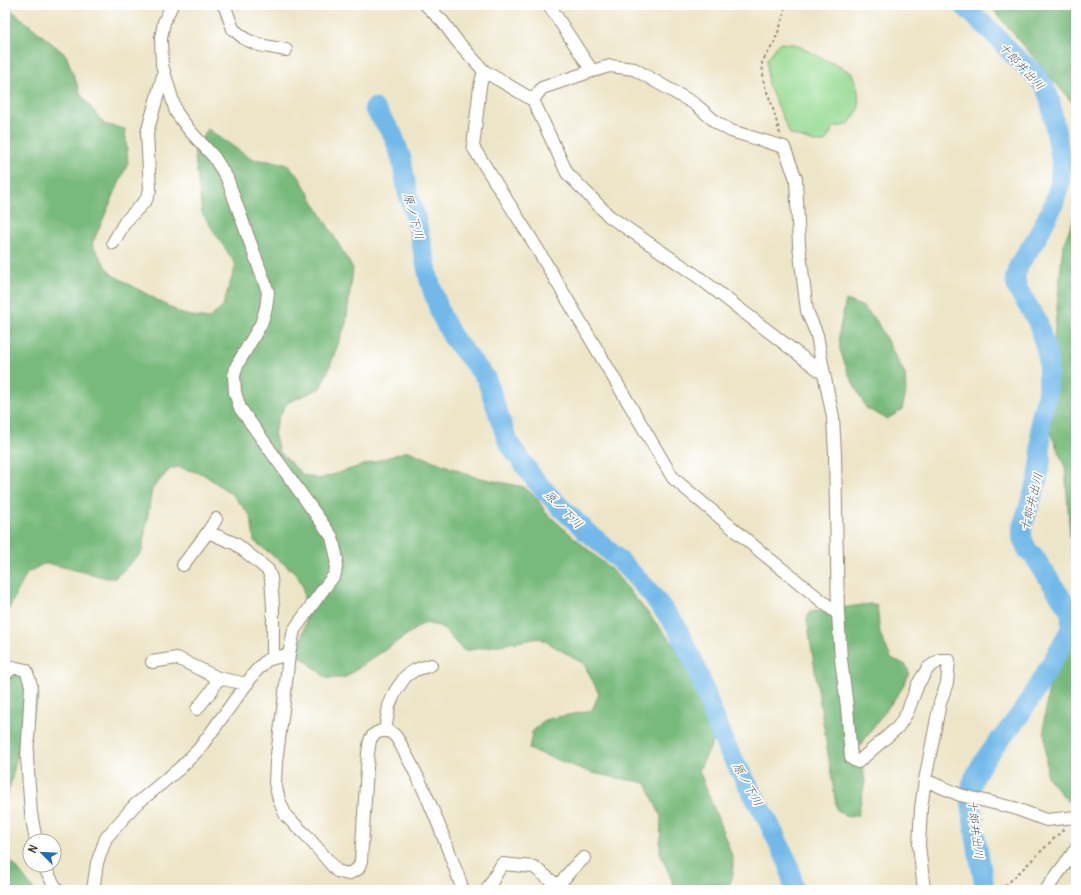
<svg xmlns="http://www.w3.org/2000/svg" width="1081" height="895" viewBox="0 0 1081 895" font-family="Delius,'Klee One',sans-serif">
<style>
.green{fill:#96da92;stroke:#688258}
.forest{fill:#78ba7c;stroke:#5a724d}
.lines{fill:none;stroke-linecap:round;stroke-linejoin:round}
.river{stroke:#72b9e9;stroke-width:20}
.minor-casing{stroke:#948872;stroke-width:14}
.path{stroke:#948872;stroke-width:2;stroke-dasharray:3 3;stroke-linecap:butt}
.minor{stroke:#fff;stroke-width:12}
.labels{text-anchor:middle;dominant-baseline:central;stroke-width:3.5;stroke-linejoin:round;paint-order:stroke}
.water-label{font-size:12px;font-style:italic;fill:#4e5c65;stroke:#fff}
</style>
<rect width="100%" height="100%" fill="#fff"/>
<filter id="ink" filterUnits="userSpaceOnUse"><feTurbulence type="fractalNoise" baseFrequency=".025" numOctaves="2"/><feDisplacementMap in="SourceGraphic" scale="8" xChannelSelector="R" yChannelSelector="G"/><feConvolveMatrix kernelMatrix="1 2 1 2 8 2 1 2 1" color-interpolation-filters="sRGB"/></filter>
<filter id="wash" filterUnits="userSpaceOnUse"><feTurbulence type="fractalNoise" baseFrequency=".012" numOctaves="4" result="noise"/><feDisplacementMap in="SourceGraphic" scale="16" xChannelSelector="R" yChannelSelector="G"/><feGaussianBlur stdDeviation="0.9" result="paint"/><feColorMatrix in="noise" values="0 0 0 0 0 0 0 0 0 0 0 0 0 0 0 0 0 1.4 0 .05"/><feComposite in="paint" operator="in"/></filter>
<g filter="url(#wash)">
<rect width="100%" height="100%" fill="#ede5c7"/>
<path class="green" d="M779,43L794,44L852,73L858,91L859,109L848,125L834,127L825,142H814L790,134L768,84L767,59Z"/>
<path class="forest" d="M5,5L66,55L81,95L104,124L125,129L128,163L92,244L111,274L182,314L208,319L222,308L236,265L202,213L194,149L208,129L251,159L285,163L298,175L353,269L346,323L328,371L320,388L287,403L279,417L274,433L279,451L303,475L319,479L408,451L475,477L524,487L537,498L546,513L614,572L698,674L714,740L699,770L733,858V876L727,890H676L660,852L661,817L646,783L592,773L529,749L532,732L544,720L592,710L599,694L584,664L540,638L464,651L440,626L424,623L344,678H326L298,654L306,620L303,587L296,573L254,541L251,517L233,495L203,474L178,467L170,469L152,489L142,552L115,578H107L51,564H43L27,573L5,616Z
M989,5H1076V107Z
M1076,213V554L1070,535L1065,467L1046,422L1063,245Z
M846,300L863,307L876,320L905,374L906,392L902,410L887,419L866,408L849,375L840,350L839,333Z
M870,604L877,606L880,634L891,658L906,665L909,673L901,690L859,747L865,781L858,815L849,817L837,811L807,619L810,612Z
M1076,610V800L1070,804L1047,777L1044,721L1049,686Z
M5,661L30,680L39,696L19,748L11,782L5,803Z
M5,853L34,890H5Z"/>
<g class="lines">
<path class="river" d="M963,5L996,36L1010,52L1034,73L1045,87L1050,100L1061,160L1060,183L1053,206L1036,239L1019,265L1015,277L1017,288L1038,322L1048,357V390L1040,422L1041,460L1038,479L1022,527V538L1028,551L1033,555L1070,611L1071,620L1070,630C1053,660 1036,692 1016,720C1001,740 976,764 971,788C969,795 971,802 972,809C974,836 981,863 985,890
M374,108L392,133L401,157L408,195L415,215L430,283L441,315L453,338L486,378L508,442L535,480L560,507L581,526L585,531L596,539L620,561L648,590L676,626L694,662L710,705L712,714L726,746L768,821L789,865L794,890"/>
</g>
</g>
<g filter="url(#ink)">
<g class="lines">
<defs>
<path id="minor" d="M172,5L164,22L161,38L162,65L176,112L190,131L214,157L227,178L268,292L266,308L261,324L237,365L234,376L235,392L240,408L332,537L337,559L335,574L322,591L294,630L289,654L284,702L276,762L275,783L279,800L286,816L306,835L337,871L348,874L358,869L361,861L368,753C369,749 369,742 371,738C375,732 383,729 390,732C397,735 401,745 404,751C429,795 446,843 463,890
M223,5L225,7L233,29L245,39L259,45L286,50
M426,5L443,22L457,41L484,71L533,100L567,173L609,216L697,276L824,374
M549,5L592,71
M484,71L480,86L473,147L532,240L673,478L761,552L838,614
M533,100L542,88L592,71L610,66L634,69L695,104L717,123L731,131L784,147L796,179L799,245L807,311L817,335L822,364L833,417L835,454L838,614L841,659L847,707L851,758L858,762L898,727L907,713L918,684L928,668L940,660H949L947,683L940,703L925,780L921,808L919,845L924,890
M113,243L125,222L146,200L150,190L147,133L164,72
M208,532L216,519
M183,565L208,532L236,544L268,570L271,578L273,606V658
M152,662L177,658L218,678L247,684
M5,675L13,667L26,670L31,685L27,758L31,813L36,841
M197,709L212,690L218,678
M385,731L389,706L396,690L406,676L415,670L431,665
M925,780L960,795L1014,808L1046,820L1076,817
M43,865L57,890
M93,890L97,863L106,838L134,806L180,768L199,749L256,671L267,660L289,654
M487,890L502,864L534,867L558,886L572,869L584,858
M1046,890L1076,849"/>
</defs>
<use href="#minor" class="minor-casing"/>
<path class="path" d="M780,134L772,105L764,84L762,62L774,43L784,16L785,5
M1001,890L1064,829"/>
<use href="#minor" class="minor"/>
</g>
</g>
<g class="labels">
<g class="water-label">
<text transform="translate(1022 66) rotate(47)">十郎井出川</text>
<text transform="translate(414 216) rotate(75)">原ノ下川</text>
<text transform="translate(1031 502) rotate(-76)">十郎井出川</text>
<text transform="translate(564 509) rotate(45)">原ノ下川</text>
<text transform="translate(748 784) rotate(61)">原ノ下川</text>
<text transform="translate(976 829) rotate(83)">十郎井出川</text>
</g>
</g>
<rect width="1081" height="895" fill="none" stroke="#fff" stroke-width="20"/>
<g transform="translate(42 853) rotate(294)"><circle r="19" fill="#ffffff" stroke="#b1aaa5"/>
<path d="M0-3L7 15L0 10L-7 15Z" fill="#1f6fb2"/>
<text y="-6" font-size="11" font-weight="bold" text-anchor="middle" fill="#3b2a1e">N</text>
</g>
</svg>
